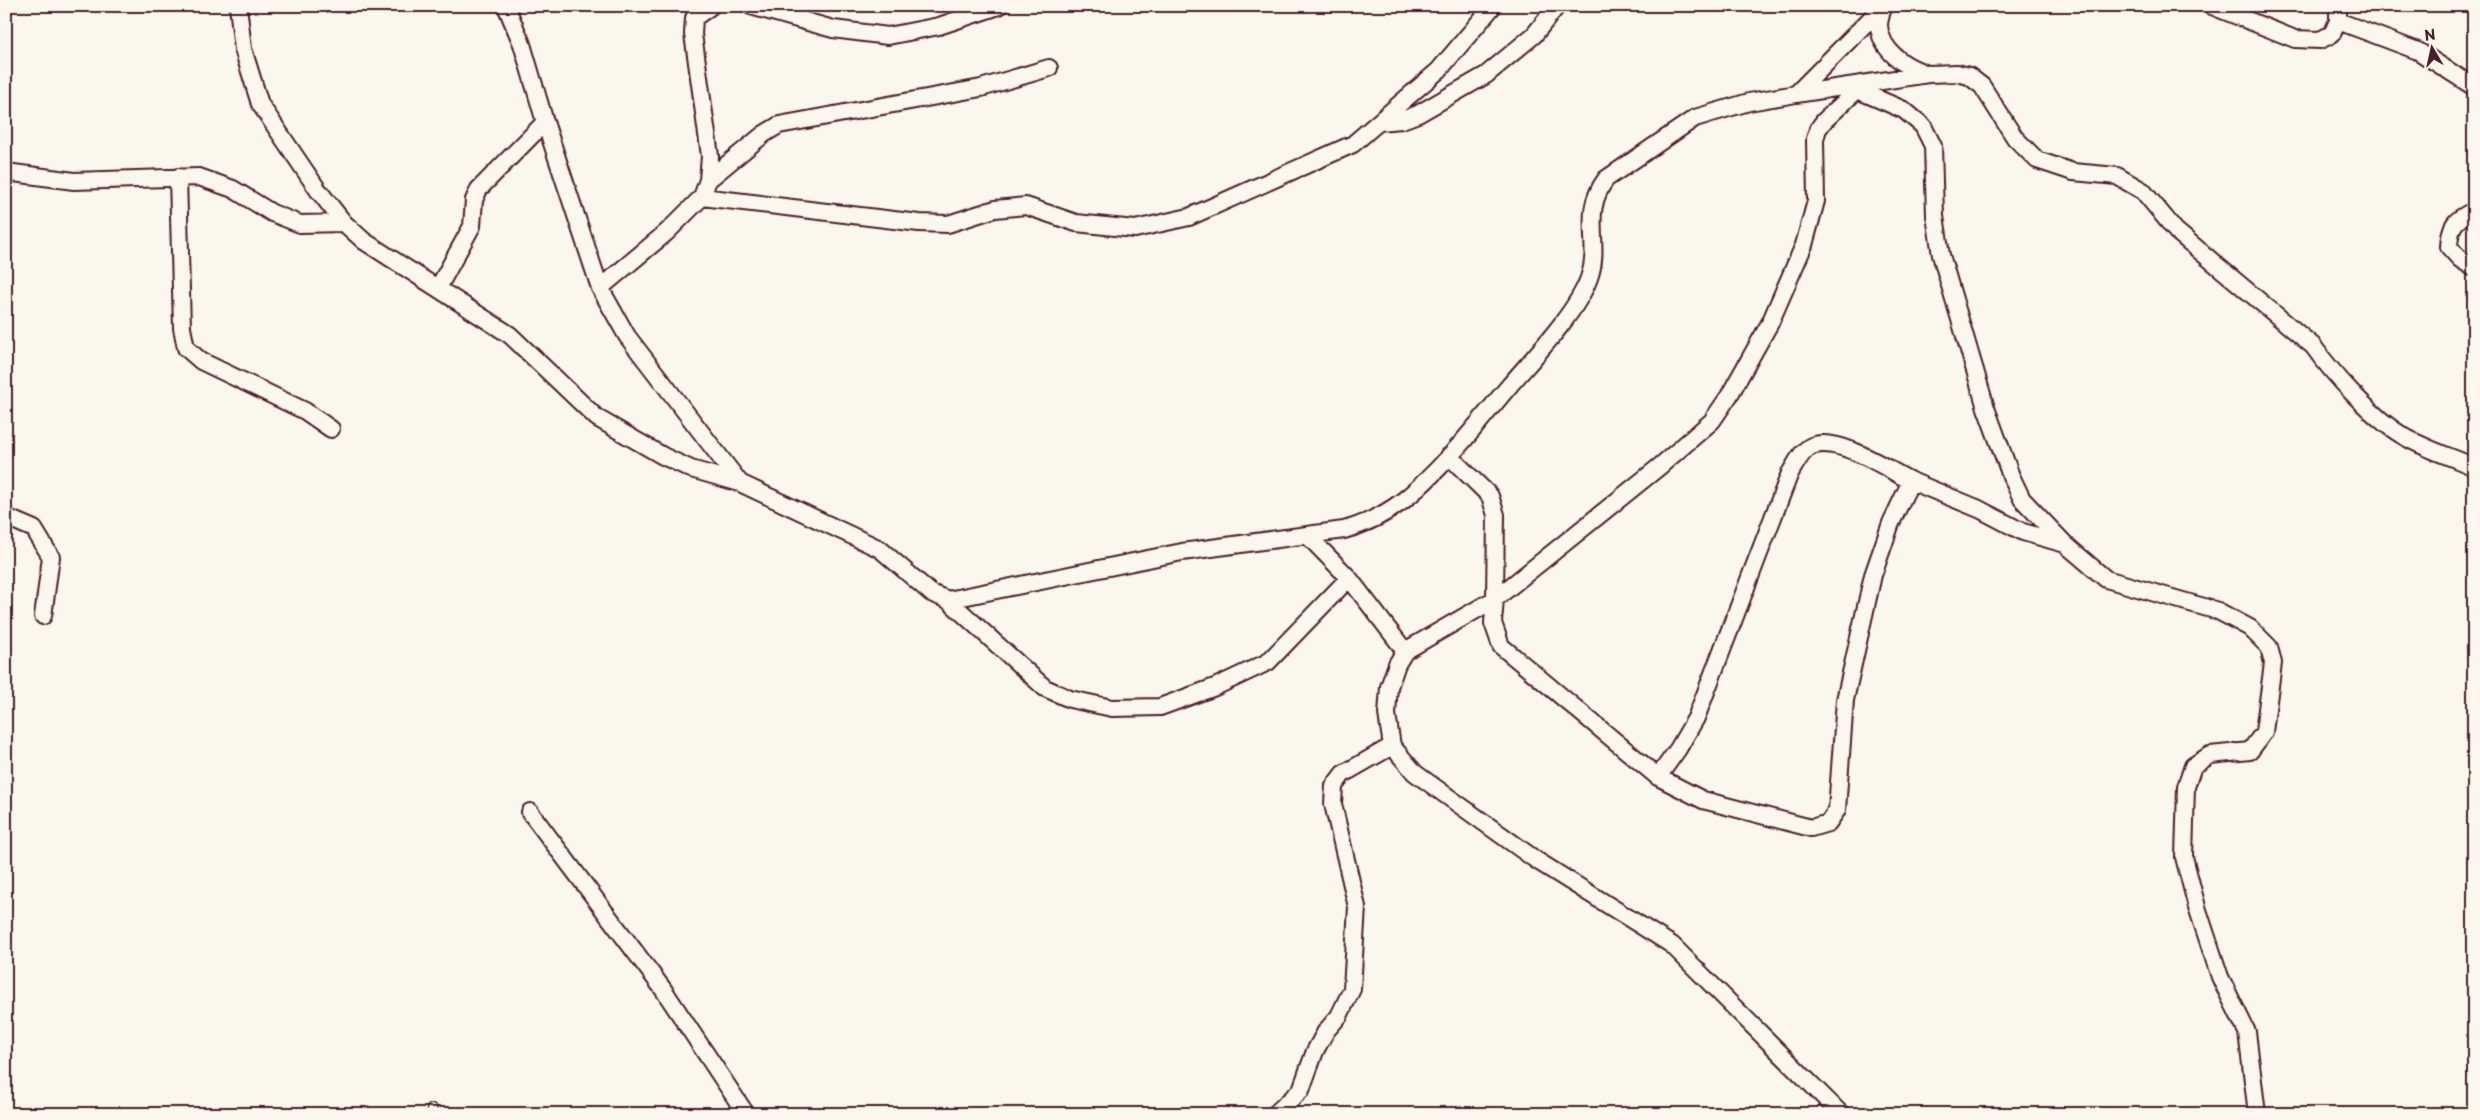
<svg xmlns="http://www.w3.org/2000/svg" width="2480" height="1120" viewBox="0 0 2480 1120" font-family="'Playpen Sans',sans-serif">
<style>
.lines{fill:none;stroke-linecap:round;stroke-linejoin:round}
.service-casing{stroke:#4a1f2b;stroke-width:12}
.minor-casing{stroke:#4a1f2b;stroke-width:20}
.service{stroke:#fbf7ec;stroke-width:9}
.minor{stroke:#fbf7ec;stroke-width:16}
</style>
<rect width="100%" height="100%" fill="#fbf7ec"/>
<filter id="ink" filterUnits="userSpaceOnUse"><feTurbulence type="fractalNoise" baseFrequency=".02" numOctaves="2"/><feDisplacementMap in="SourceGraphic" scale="10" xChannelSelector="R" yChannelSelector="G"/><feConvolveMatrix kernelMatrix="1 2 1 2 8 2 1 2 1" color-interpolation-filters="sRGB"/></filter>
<g filter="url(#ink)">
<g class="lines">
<defs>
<path id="service" d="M431,1114L432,1109"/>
<path id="minor" d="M238,6L243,49L260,104L318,190L344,223L364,241L510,335L597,418L663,456L691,469L740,483
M506,6L522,44L545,122L600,288L627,336L740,483L880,549L931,593L948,600L1182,552L1344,530C1366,524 1386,514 1404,500C1445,467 1477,424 1510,385C1534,357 1577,312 1589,278C1602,243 1580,214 1606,179L1695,118L1749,102L1796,94L1883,6
M751,6L833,29L888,36L939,26L999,6
M1883,6C1882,12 1879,20 1879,26C1881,51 1904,66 1925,73
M2212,6L2295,39L2320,40L2332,34L2338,21V6
M2338,21L2418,51L2474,87
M1848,86L1904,110L1923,126L1933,146L1935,216L1941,255L1986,408L2011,476L2022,499L2065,544L2106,579L2218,611L2250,628L2269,647L2273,663L2264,732L2250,751L2210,755L2193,766L2186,787L2184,857L2197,907L2220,977L2247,1032L2257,1114
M1796,94L1928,74L1957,73L1969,76L1982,86L2015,138L2037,160L2073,172L2117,176L2143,191L2176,231L2313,346C2333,374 2371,416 2400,434C2422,448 2450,456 2474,467
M1379,122L1402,120L1418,114L1486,75L1534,35L1557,6
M6,172L74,181L199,177L233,189L272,213L300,224L344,223
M178,177L182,328L186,348L201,361L305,411L331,429
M708,180L764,134L779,125L981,88L1049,68
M702,197L919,223L948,224L995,209L1026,206L1076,223L1135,229L1189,217L1353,144L1439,70L1493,6
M2474,211C2454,219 2450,226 2449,247L2460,259L2474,268
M438,288L472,226L474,200L479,189L545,122
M600,288L667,232L702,197L708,180L710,156L693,34L694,18L711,6
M1449,456L1490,496L1496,515L1495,599L1493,623L1501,646L1658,777L1703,800L1811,828L1828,823L1837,810L1845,700L1873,575L1891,523L1911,481L1979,509L2023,532L2065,544
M6,517L34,529L51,557L43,616
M1307,535L1349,578L1405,651
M948,600L1045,688L1070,699L1112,708L1160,707L1215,687L1268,662L1349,578
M1658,777L1678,749L1696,718L1790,473C1796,464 1803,447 1815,445C1842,438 1887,469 1911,481
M530,812L663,989L746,1114
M1275,1114L1301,1090L1315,1051L1326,1031L1339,1016L1352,989L1357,907L1333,804L1334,786L1343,774L1392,746
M1841,1114L1672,945L1536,860L1415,773L1392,746L1387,714L1389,687L1397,664L1405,651L1495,599L1659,467L1712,421L1729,396L1770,323L1804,245L1816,201L1815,139L1818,129L1824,121L1857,90"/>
</defs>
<use href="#service" class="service-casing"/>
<use href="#minor" class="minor-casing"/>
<use href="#service" class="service"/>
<use href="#minor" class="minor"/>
</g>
</g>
<rect width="2480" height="1120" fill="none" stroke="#fbf7ec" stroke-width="25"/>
<rect x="12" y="12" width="2455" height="1095" fill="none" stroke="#4a1f2b" stroke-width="2" filter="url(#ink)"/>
<g transform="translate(2432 48) rotate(351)" stroke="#fbf7ec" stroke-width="4" paint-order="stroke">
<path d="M0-4L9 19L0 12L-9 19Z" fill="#4a1f2b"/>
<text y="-8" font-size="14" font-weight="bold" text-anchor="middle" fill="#4a1f2b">N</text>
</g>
</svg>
